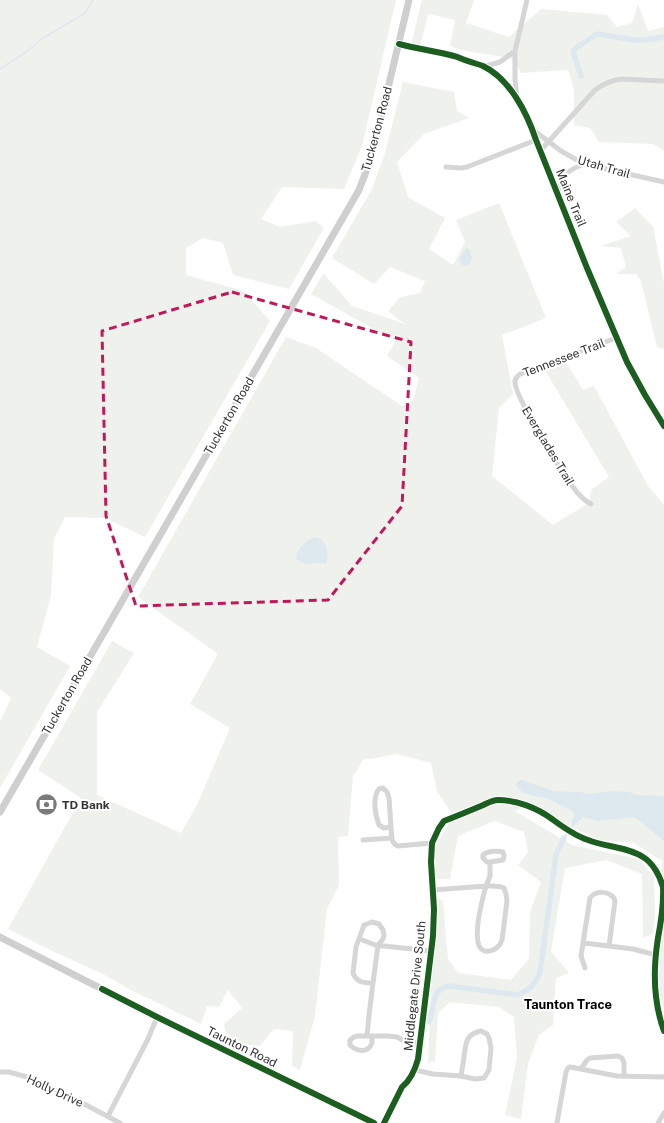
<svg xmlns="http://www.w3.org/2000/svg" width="664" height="1123" viewBox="0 0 664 1123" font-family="'Public Sans',sans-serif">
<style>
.green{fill:#eff2ec}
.water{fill:#dde9ef}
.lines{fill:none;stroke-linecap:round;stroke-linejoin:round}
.stream{stroke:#dde9ef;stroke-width:1.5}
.canal{stroke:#dde9ef;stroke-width:5.5}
.street{stroke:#d6d6d6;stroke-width:5}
.secondary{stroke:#cfcfcf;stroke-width:7}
.cycleway-casing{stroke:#fff;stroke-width:8}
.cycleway{stroke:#1b5e20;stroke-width:6}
.marked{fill:none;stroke:#c2185b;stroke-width:3;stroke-dasharray:8 5;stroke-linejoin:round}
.labels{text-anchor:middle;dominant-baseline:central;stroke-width:4;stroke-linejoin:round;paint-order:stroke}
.street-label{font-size:12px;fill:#323232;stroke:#fff}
.poi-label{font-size:12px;font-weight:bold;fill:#323232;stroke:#fff;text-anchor:start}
.neighbourhood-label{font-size:13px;font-weight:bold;fill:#000;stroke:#fff}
</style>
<rect width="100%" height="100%" fill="#fff"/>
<path class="green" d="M0,0H396L362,146L344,189L282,187L261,219L280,227L316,221L324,228L289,289L233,275L223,243L203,238L186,248V275L244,291L270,321L145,537L105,518L65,517L54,539L51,596L37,647L70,666L0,788V722L11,698L0,689Z
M422,0H474L466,23L509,37L541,9L607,15L617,27L632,23L638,4L648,31L664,27V151L653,144L599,142L590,128L574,125V89L568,70L521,73L514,59L461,50L450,46L455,20L428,14L419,51L410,49Z
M403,82L454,92L457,111L469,118L424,134L397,162L408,197L445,218L429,249L453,265L465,242L456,220L499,203L546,318L502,335L513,394L499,408L492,476L553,525L589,503L591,490L609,477L543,367L564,359L583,390L594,386L648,486L664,505V1008L657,989L662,861L634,843L599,840L527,806L515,811L572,845L639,859L654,877L655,915L653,934L643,938L642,874L606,860L565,868L551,951L569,973L556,978L553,1025L539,1035L528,1064L521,1119L505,1115L517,1058L514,1017L499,1007L450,1002L438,1013L435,1061L428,1063L435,897L443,901L448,959L458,973L511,980L529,959L530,912L541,882L518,865L528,852L524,832L495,821L458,836L450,879H435L436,846L453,815L437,791L431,763L397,754L363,760L353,776L348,836L338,837L339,885L327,909L315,1016L300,1070L292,1066L293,1031L274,1029L260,1046L241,1044L226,1037L224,1024L242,1008L228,990L219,1007L207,1006L201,1024L131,990L103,974L50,950L8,929L81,798L38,770L112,641L134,653L97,712V795L181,833L197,805L230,728L190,704L218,654L138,597L286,337L316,348L402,406L413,400L419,378L387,356L399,335L388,337L311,294L320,279L324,274L352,306L405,324L388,311L400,297L420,293L425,281L390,267L374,284L332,258L372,189L385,153Z
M635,208L653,227L664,283V349L657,347L641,281L636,274H616L626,267L621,248L600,246L631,236L616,222Z"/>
<path class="water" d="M466,248H467L470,250L472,259L469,265L465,266L462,265L459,259Z
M315,537C327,539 329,553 327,563L325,564C314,561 308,568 296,559C295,551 307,539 315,537Z
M522,780L554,791L581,792L587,794L611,791L629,792L637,795L664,796V841L640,821L633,817L597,821L583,817C579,819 578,824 573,825L571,821L575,816C573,809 568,809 563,806C558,804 554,801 549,799C539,796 519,796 516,784L518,781Z"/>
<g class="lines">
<path class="stream" d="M0,69L29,50L40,40L85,13L93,0
M564,838L573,824"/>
<path class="canal" d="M581,76L573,51L576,48L597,34L634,40H643L664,37
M429,1022C431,1016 432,1011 433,1005C436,994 436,989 449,986L517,995C527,992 537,983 540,972L556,855L564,838"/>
<path class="street" d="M399,44C417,49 436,51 454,56C459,57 463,60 468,61C473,63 478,64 483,66C510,79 527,113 536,140L587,268L627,362L645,395L664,426
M515,51L527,0
M483,67L500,62L515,51V80L517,98
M532,129L561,151L584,164L664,182
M541,150L595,90C603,84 611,80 622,79L664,81
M446,167L461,168L467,167L536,140
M558,192C562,175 568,170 584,164
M591,504C583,500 578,494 573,487C563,474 513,394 515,381C515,378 518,376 520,374L616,338
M391,827L389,798L387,792L383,788L379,789C372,798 375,814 379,825L384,828L391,827C392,834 390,843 398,846L432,843
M363,840L392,838
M486,886C492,886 498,885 504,888L506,894L507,901L502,940C498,953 480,956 478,942C475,926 482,901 486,886Z
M433,890L486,886L490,876V862L503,860L504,856L503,852C497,851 488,851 483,855V858L487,862H490
M372,922L379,924L383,930L384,935L383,939L378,945L373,983C364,983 357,983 353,973L356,947L364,925Z
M360,939L375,945L431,951
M584,943L633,949L656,955
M585,968L581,956L590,898C596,890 608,891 614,898L615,901L609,946
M481,1031L487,1034L489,1038L491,1048L489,1070L484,1078L475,1079L461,1076C462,1070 463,1064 464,1057C466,1044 465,1034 481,1031Z
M367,1036L369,1015L373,983
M372,1036C372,1039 372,1041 372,1043C368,1054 356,1051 350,1045V1040L354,1037L357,1036H387L397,1037L406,1042L420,1043
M581,1069L587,1060L590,1058L618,1056L622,1058L624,1063V1076
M415,1070L433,1074L461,1076
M0,1072H9L27,1077L71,1097L120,1123
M108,1116L148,1039L157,1017
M384,1123L402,1087C411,1080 415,1070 418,1059L433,936L434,909L431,862L432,843L439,828L444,821C457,816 469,811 481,806C486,804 492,800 498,800C517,800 537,808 552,819C563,827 575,836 588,840C605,847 628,847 643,857C653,863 660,876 663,887C664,904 661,922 658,938C653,969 653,1001 664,1031
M557,1123L566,1072L568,1068L570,1067L617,1076L664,1077
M658,1123L664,1113"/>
<path class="secondary" d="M0,812L106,629L359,190L369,164L373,151L409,0
M0,937L157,1017L374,1123"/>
<defs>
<path id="cycleway" d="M399,44C417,49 436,51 454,56C459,57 463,60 468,61C473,63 478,64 483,66C510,79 527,113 536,140L587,268L627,362L645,395L664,426
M102,989L157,1017L374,1123
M384,1123L402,1087C411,1080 415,1070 418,1059L433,936L434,909L431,862L432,843L439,828L444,821C457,816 469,811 481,806C486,804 492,800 498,800C517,800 537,808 552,819C563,827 575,836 588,840C605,847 628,847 643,857C653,863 660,876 663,887C664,904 661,922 658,938C653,969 653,1001 664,1031"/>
</defs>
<use href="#cycleway" class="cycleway-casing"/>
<use href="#cycleway" class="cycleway"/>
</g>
<path class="marked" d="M232,292L411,342L402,506L328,600L136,606L106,516L102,331Z"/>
<defs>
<symbol id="bank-disc" viewBox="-11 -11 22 22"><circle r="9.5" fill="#7a7a7a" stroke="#fff"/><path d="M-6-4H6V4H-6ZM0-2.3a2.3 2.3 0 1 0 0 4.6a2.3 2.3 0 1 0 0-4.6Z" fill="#fff"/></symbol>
</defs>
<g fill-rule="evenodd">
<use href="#bank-disc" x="34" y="792" width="25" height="25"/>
</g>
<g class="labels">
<g class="street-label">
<text transform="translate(377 129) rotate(-75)">Tuckerton Road</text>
<text transform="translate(604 167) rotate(16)">Utah Trail</text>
<text transform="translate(571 198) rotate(68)">Maine Trail</text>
<text transform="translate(564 358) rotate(-21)">Tennessee Trail</text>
<text transform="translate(229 416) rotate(-60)">Tuckerton Road</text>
<text transform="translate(548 446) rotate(59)">Everglades Trail</text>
<text transform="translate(67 696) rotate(-60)">Tuckerton Road</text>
<text transform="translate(415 986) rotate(-84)">Middlegate Drive South</text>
<text transform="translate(242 1047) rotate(26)">Taunton Road</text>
<text transform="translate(55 1091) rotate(25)">Holly Drive</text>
</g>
<g class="poi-label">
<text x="62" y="805">TD Bank</text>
</g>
<g class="neighbourhood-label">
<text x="568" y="1004">Taunton Trace</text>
</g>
</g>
</svg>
